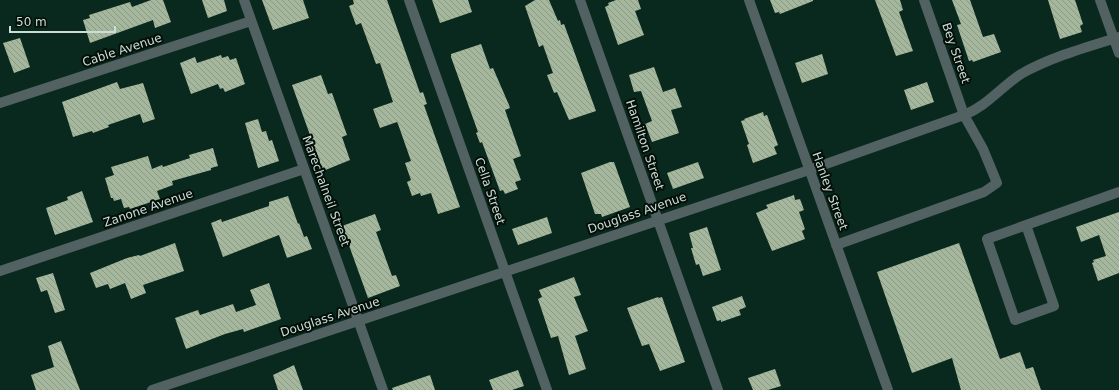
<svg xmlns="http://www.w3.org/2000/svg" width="1119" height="390" viewBox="0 0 1119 390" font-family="'DejaVu Sans',sans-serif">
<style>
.building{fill:url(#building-back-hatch)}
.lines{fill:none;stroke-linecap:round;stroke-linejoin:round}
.minor{stroke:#526161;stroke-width:10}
.labels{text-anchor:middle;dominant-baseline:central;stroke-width:4;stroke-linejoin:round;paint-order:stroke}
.street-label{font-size:12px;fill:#ccddd5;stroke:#040f0a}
</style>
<defs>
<pattern id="building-back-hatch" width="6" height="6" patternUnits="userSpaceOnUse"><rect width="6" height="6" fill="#a5b79c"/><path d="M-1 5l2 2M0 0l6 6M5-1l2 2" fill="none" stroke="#8b9a85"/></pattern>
</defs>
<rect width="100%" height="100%" fill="#0a291e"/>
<path class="building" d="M151,0H163L171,22L155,28L153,20L90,43L83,20L90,18L89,15L130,2L132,7Z
M202,0H224L227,11L208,18Z
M262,0H303L309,18L273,30Z
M353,0H387L420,93L423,92L427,104L424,105L425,108L460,207L438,214L431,193L421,196L420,193L412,196L407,182L411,180L405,163L411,161L398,124L397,122L380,128L373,109L393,102L380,63L376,64L361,23L356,25L349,6L354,4Z
M432,0H468L472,12L440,23Z
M535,0H549L558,21L560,20L561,25L564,24L596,111L569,120L557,92L554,93L547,75L553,73L543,45L539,47L525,6Z
M616,0H638L641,9L635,11L644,35L618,45L605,7L609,5L608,3Z
M770,0H813V1L780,14L779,12L775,13Z
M875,0H900L903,10L899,12L913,51L896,56Z
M952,0H970L983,37L994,34L1001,52L973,62L972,60L969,61L957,25L961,24Z
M1048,0H1075L1083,24L1080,26L1082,32L1060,39Z
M20,38L30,67L14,73L3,43Z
M481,44L490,69L493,68L509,105L510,108L505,110L521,156L513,159L521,180L515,182L518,189L505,194L503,190L500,191L482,142L480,143L476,133L478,132L451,57V54Z
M822,54L828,74L802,83L795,63Z
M221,55L222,58L228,56L230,60L236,58L245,84L225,92L223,88L220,89L218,84L191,94L180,63L195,57L197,63Z
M654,67L663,92L675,88L682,107L671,110L679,133L652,142L645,124L652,121L641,91L634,92L629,75Z
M321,75L328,94L332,93L347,135L342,137L350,160L323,171L292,85Z
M117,82L120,89L143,83L155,119L143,123L140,114L108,125L109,127L93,133L92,131L73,137L62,102Z
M927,82L934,102L911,110L904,90Z
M763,112L764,116L767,115L778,145L774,147L777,154L753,163L747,145L749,144L741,121L745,120L744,119Z
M258,119L262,132L266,131L269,141L272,140L279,161L258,168L245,123Z
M213,148L218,166L211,168V170L172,181L173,185L157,191L160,199L130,209L129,207L124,208L121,199L114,201L113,198H111L105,178L114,175L111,167L148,156L152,169L162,165L163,167L190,158L189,155Z
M610,162H614L630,207L602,217L601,214H595L581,173Z
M698,162L704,178L673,189L667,173Z
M82,191L93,222L55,235L46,208L68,200L67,197Z
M794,195L795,200L800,199L804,210L799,212L805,229L802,231L805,239L772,251L756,213L768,208L766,205Z
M288,196L298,224L299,223L304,237L307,236L312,249L287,258L279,235L223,257L211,223L221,219L222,222L269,206V202Z
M1119,212V273L1098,281L1092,263L1094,262L1093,260L1106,256L1099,235L1081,242L1076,227Z
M375,214L381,230L376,232L392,276L396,275L400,286L368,298L342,226Z
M547,217L552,233L518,245L512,229Z
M707,227L721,270L703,276L699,264L696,265L691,248H693L689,233Z
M175,243L184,271L143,285L146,293L131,299L125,283L110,289L108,284L96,288L90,273L127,258L139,255L140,256Z
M959,243L1000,359L1020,352L1026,369L1033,367L1041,390H961L952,358L912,373L877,272Z
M53,273L65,310L55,313L47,290L41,292L36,278Z
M574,277L581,295L574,297L588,331L575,336L586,369L569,375L558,336L551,338L538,299L542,297L539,290Z
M269,283L281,319L244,332L243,329L225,334L186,349L175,318L198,310L200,315L233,304L236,312L256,305L250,290Z
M742,296L746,307L739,310L741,315L721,322V320L717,321L712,307Z
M658,297L659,298L662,297L685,362L660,371L649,344L642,346L627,308Z
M61,341L80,390H36L31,375L54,367L48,346Z
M294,365L303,390H278L273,375Z
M775,369L781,386L768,390H753L748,378Z
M518,370L524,386L512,390H493L489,380Z
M430,375L435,390H393L392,388Z"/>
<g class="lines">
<path class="minor" d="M244,0L383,390
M409,0L547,390
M580,0L718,390
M749,0L888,390
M1100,0L1119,53
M0,103L251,21
M1026,225L1054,306L1015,320L987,239L1119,192
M836,245L984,192L997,183L983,149L964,115L924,0
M0,271L304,169
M152,390L809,170L964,115C987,106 1001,87 1021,74C1051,57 1087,47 1119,37"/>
</g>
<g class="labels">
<g class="street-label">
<text transform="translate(122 50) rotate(-18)">Cable Avenue</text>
<text transform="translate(956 53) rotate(71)">Bey Street</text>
<text transform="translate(645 145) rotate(71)">Hamilton Street</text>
<text transform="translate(326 191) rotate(70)">Marechalneil Street</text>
<text transform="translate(490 191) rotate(71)">Cella Street</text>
<text transform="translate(830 191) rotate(70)">Hanley Street</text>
<text transform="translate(148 208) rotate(-19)">Zanone Avenue</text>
<text transform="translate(637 213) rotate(-19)">Douglass Avenue</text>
<text transform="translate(330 317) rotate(-18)">Douglass Avenue</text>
</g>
</g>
<path d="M10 26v6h105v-6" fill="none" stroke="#ccddd5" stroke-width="2"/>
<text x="16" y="26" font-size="12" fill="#ccddd5" stroke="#040f0a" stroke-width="3" paint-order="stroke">50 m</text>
</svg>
